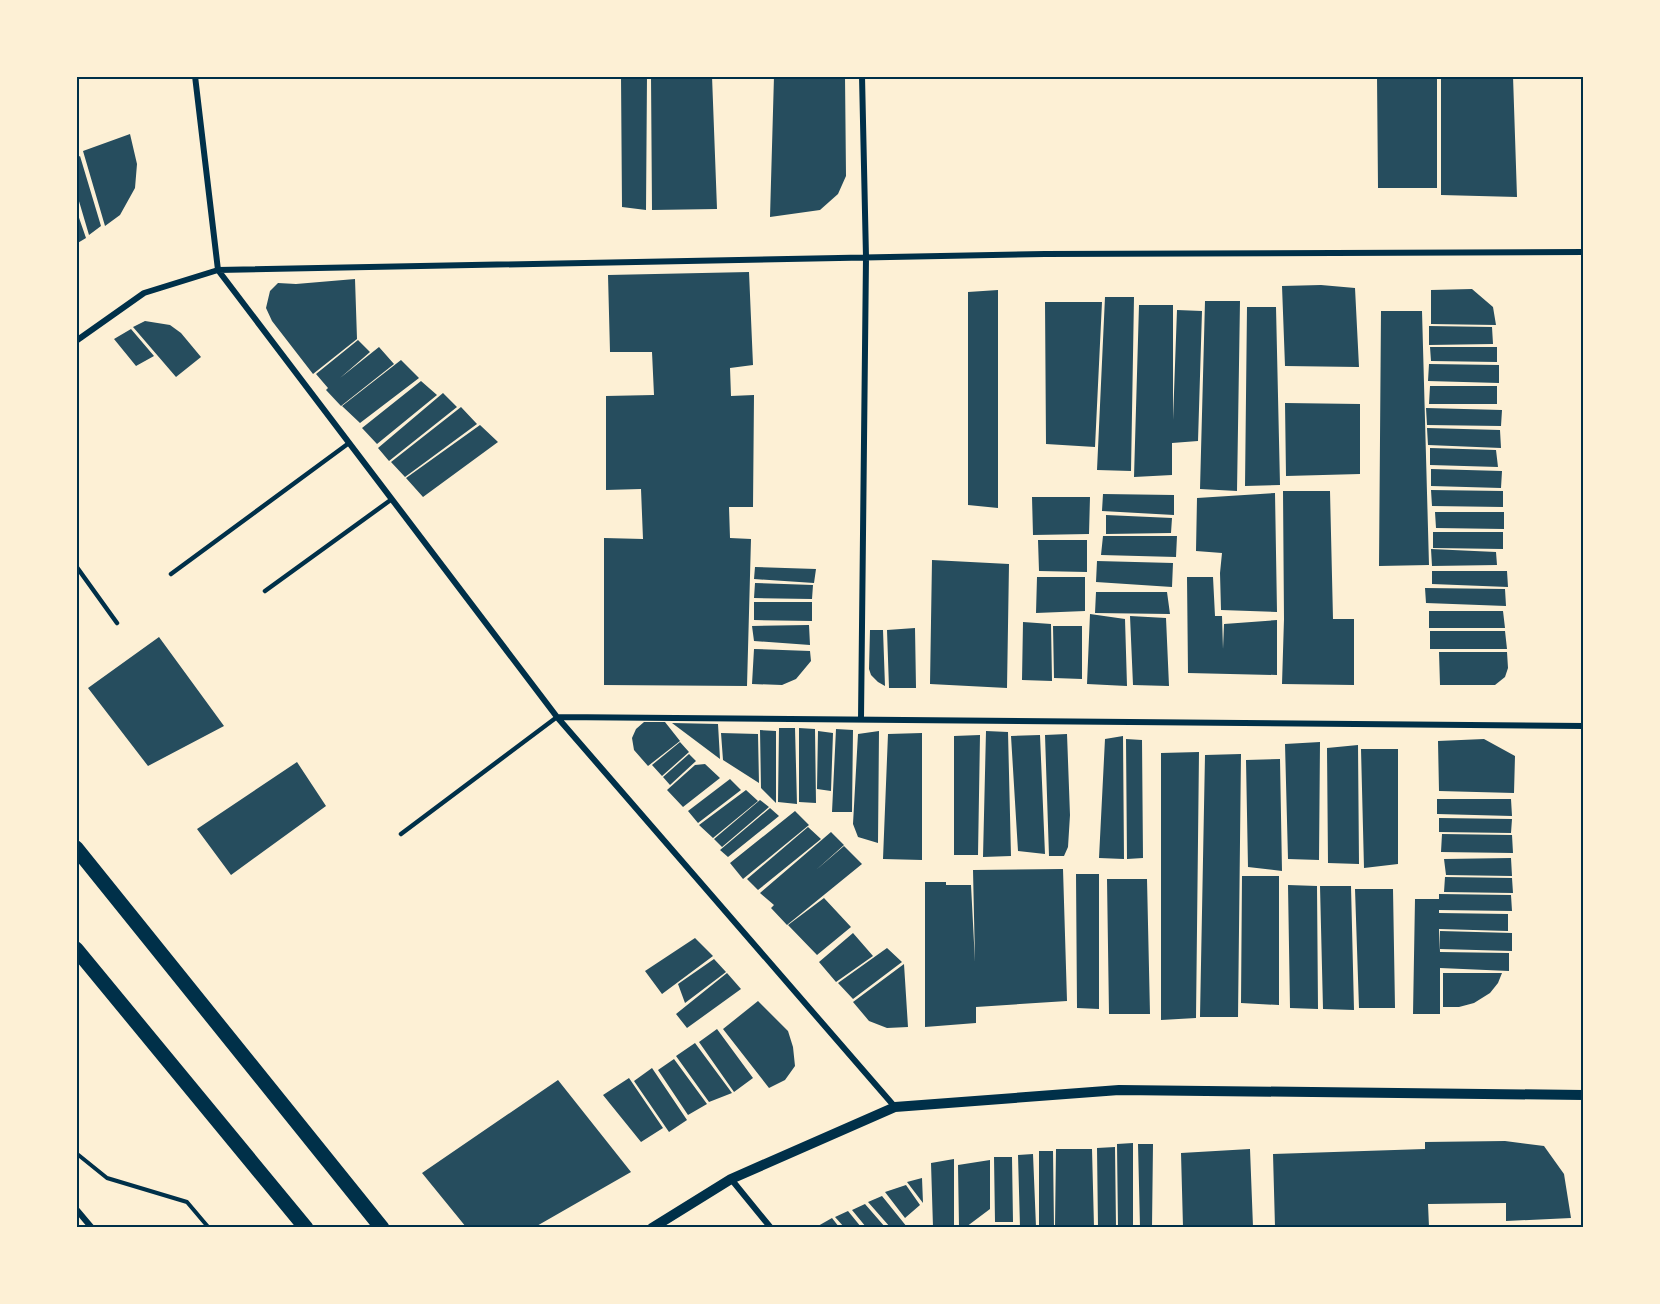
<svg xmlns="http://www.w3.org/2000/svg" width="1660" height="1304" viewBox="0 0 1660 1304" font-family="'Asap Condensed',sans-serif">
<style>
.building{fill:#264d5e}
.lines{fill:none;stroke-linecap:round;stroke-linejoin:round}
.path{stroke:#003049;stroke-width:4}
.service{stroke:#003049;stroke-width:4.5}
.minor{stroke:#003049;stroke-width:6}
.tertiary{stroke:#003049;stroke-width:10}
.primary{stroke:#003049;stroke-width:15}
.neatline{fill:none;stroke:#003049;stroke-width:2}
</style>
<rect width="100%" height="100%" fill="#fdf0d5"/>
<path class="building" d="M621,76H647L646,210L622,207Z
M651,76H712L717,209L652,210Z
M774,76H845L846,176L838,194L820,210L770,217Z
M1377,76H1437V188H1378Z
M1441,76H1513L1517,197L1441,195Z
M130,134L137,164L135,188L120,215L105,226L83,151Z
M80,156L101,226L89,235L76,191V158Z
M76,209L86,238L76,244Z
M749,272L753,365L730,368L731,396L754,395L753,507H729L730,538L751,539L747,686L604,685V538L643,539L641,489L606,490V396L654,395L652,352H610L608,275Z
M355,279L357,339L313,374L272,321L266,308L270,291L278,283L296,284Z
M1321,285L1355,288L1359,367L1285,366L1282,286Z
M1472,289L1493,307L1496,325L1431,324V290Z
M998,290V508L968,505V292Z
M1105,297H1134L1131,471L1097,470Z
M1205,301H1240L1237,491L1200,489Z
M1045,302H1102L1095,447L1046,444Z
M1139,305H1173V420L1177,310L1202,311L1198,441L1172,443V475L1134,477Z
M1247,307H1276L1280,485L1245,486Z
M1381,311H1422L1429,565L1379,566Z
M145,321L170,325L181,333L201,357L176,377L133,327Z
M1429,326L1492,327L1493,344L1429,345Z
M131,329L154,356L136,366L114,339Z
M358,340L370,352L340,378L379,347L394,364L341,406L326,390L328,388L316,374Z
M1430,347H1497V362L1431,361Z
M401,360L419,378L360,423L342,406Z
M1429,364L1499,365V383L1428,381Z
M421,381L437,395L377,444L362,428Z
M1430,386H1497V404H1429Z
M443,393L457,407L389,461L378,448Z
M1285,403L1360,404V474L1286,476Z
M461,407L477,424L405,477L391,462Z
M1426,408L1502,410L1501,426L1427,425Z
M480,425L498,442L423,497L406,478Z
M1427,428L1500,430L1501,448L1428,445Z
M1430,448L1496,450L1498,467L1430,465Z
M1431,469L1502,471L1501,488L1431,486Z
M1431,490L1503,491V507L1432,506Z
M1283,491H1330L1333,619H1354V685L1282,684L1284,619Z
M1275,493L1277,612L1221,610L1220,573L1222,553L1196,551L1197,498Z
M1103,494L1174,495V515L1102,511Z
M1032,497H1090L1089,534L1033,535Z
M1435,512H1504V529L1436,528Z
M1106,515L1172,518L1171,533L1106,534Z
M1433,532H1503V549L1433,548Z
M1103,536H1177L1176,557L1101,555Z
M1038,540H1087V572L1039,571Z
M1431,549L1496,552L1497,565L1432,566Z
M932,560L1009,564L1007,688L930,684Z
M1097,561L1173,563L1172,587L1096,582Z
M755,567L816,569L814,583L754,579Z
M1432,571H1507L1508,587L1432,584Z
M1037,577H1085V611L1036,613Z
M1187,577H1213L1215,616H1222L1223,649L1224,624L1277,620V675L1188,673Z
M755,583L813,585L812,599L754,598Z
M1425,588L1505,589L1506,606L1426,603Z
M1096,592H1167L1170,614L1095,613Z
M754,602H812V621L754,620Z
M1429,611H1503L1505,628H1429Z
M1090,614L1125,619L1127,686L1087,684Z
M1130,616L1166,618L1169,686L1133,685Z
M1023,622L1051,624L1052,681L1022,680Z
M809,625L810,645L754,641L752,626Z
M1053,626H1082V679L1054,678Z
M915,628L916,688H889L887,630Z
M870,630H883L885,686L878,682L871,675L869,669Z
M1430,631H1505L1507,649H1430Z
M159,637L224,726L148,766L88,688Z
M754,649L810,651L811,661L796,679L782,685L752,684Z
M1439,652H1507L1508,668L1505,677L1495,685H1440Z
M644,722H665L680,741L648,766L634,750L632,738L636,729Z
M672,723L718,724L720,759Z
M779,728H795L797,804L778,802Z
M799,728L815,729L816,803L799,802Z
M836,729L853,730L852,812H832Z
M760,730L776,731V803L761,788Z
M818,731L833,733L831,791L817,789Z
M879,731L878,843L858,837L853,824L858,734Z
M986,731L1008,732L1011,856L983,857Z
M721,733L758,734L759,783L723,760Z
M922,733V860L883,859L888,734Z
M1067,734L1070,815L1068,847L1064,856H1049L1045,735Z
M980,735L978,855H954V736Z
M1040,735L1045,854L1018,851L1011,736Z
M1123,736L1124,859L1099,858L1105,739Z
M1126,739L1142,740L1143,858L1127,859Z
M1484,739L1515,756L1514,793L1439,791L1438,741Z
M680,742L689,752L662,776L652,765Z
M1320,742L1319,860L1288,859L1285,744Z
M1358,745L1359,864L1328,863L1327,748Z
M1361,749H1398V864L1364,868Z
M1199,752L1196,1018L1161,1020V753Z
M689,754L696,761L670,785L663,777Z
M1241,754L1238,1017H1200L1205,755Z
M1280,759L1282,871L1248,867L1246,760Z
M297,762L326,806L231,875L197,829Z
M705,764L720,778L683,807L667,790L695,765Z
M730,779L741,790L698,823L688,811Z
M746,790L758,801L713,838L699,825Z
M1437,799H1511L1512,816L1437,814Z
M760,800L769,807L722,847L714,839Z
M770,808L779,816L728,857L720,850Z
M795,811L809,825L743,879L730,863Z
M1439,818L1512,819L1511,833L1439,832Z
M808,827L821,839L758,890L747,879Z
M831,832L844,845L816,870L844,846L862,864L787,925L771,908L774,905L760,893Z
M1442,834L1512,835L1513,853L1441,852Z
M1511,858L1512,876L1446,875L1444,859Z
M1063,869L1067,1001L976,1007V1023L925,1027V882H946V885H971L975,962L973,870Z
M1076,874H1099V1009L1077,1008Z
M1242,876H1279V1005L1241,1003Z
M1445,877L1512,878L1513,893L1444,892Z
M1107,879H1147L1150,1014H1109Z
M1288,885L1317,886L1318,1009L1290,1008Z
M1320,886H1351L1354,1010L1323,1009Z
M1355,889H1393L1395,1008H1359Z
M1439,894L1511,895L1512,911L1439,910V913L1508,914V931L1439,929L1440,952L1509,953V971L1440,968V1014H1413L1415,899H1439Z
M824,898L851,927L817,955L788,925Z
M1440,931L1512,933V951L1440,949Z
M853,933L873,956L836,982L819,962Z
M695,938L713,956L662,994L645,971Z
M887,948L902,962L853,999L838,983Z
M714,959L726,972L685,1003L678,984Z
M904,964L908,1027L887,1028L869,1021L853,1002Z
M727,973L741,989L687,1028L676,1014Z
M1443,973H1502L1498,983L1490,993L1474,1003L1459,1007H1443Z
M758,1001L788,1031L793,1047L795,1066L785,1080L769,1088L723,1029Z
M717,1029L753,1078L734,1092L699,1042Z
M695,1043L732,1093L709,1102L676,1056Z
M674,1059L707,1104L688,1115L658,1070Z
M652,1068L687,1120L669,1132L634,1081Z
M629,1078L663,1128L641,1142L603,1095Z
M558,1080L631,1172L535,1227H466L422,1173Z
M1505,1141L1544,1146L1564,1174L1571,1218L1506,1221V1203L1428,1204L1429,1227H1275L1273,1154L1425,1149V1142Z
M1133,1143V1227H1118L1117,1144Z
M1138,1144H1153L1152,1227H1140Z
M1115,1147L1116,1227H1098L1097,1148Z
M1056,1149H1092L1094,1227H1055Z
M1250,1149L1253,1227H1183L1181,1153Z
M1039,1151H1053L1054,1227H1039Z
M1033,1154L1036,1227H1020L1018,1155Z
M994,1157H1012L1013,1222H995Z
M954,1159V1227H933L931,1163Z
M990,1160V1209L966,1227H959L958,1165Z
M922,1178L923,1203L907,1182Z
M906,1185L920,1205L905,1218L885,1192Z
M882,1196L907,1227H890L868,1202Z
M865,1204L885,1227H866L852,1210Z
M848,1211L861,1227H844L835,1217Z
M832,1218L839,1227H819L818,1226Z"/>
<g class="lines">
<path class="path" d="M76,1153L107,1178L187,1202L209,1228"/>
<path class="service" d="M76,566L117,623
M171,574L349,443
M265,591L392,499
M401,834L557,717"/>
<path class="minor" d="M195,76L218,270L557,717L895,1107
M76,341L144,293L218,270L1045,254L1584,252
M557,717L1584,726
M861,719L866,257L862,76
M731,1179L771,1228
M76,1209L92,1228"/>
<path class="tertiary" d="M652,1228L731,1179L895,1107L1119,1090L1584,1095"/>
<path class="primary" d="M76,848L382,1228
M76,949L306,1228"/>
</g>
<rect width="1660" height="1304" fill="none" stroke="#fdf0d5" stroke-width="156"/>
<rect x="78" y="78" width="1504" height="1148" class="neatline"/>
</svg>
